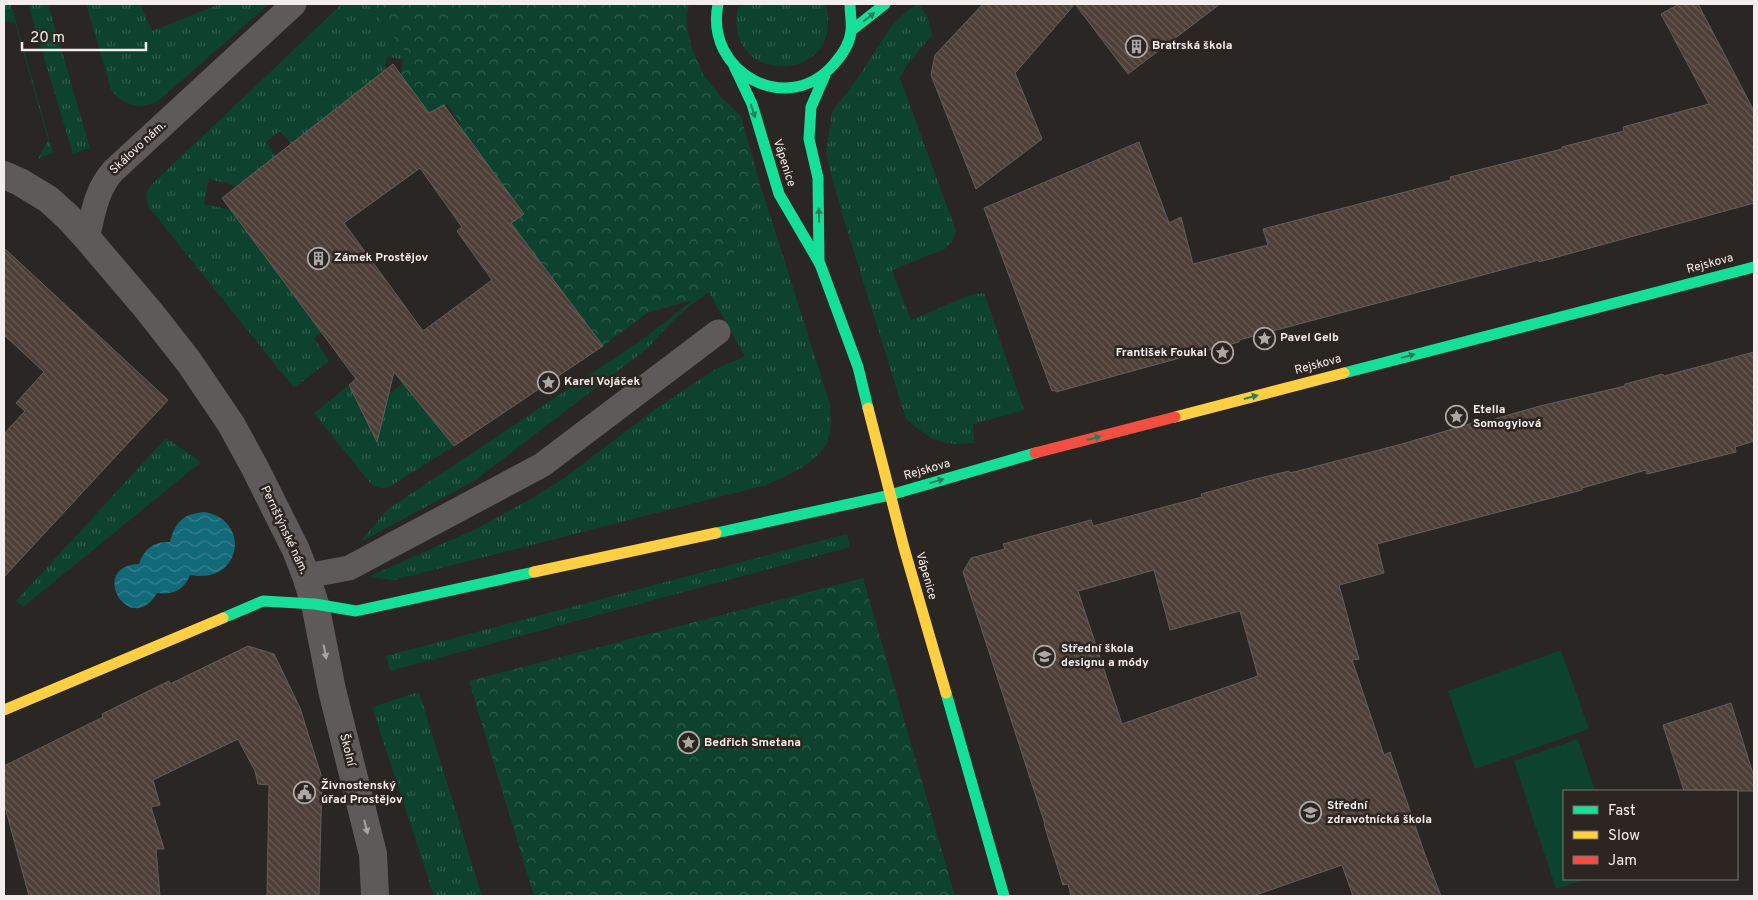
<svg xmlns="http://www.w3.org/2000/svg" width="1758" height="900" viewBox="0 0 1758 900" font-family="Overpass,sans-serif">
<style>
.grass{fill:url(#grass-tufts)}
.park{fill:url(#park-crowns)}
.garden{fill:#0d432e}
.water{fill:url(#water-waves)}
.building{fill:url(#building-back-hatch);stroke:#615e5c;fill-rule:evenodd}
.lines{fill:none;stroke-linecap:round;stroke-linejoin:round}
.lane{stroke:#5d5a59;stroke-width:25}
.street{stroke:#5d5a59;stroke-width:28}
.fast{stroke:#16e098;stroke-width:11}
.slow{stroke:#ffcf43;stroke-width:11}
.jam{stroke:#f24e42;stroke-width:11}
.oneway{fill:#21825c}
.oneway2{fill:#a8a4a2}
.labels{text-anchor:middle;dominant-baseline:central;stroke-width:5;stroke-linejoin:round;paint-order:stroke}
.poi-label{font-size:12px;font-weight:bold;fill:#f3eeec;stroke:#2c2521;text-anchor:start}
.street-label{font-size:12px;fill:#f3eeec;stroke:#2c2521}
</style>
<defs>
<pattern id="grass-tufts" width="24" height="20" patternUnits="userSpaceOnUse" patternTransform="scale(1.25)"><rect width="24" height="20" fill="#0d432e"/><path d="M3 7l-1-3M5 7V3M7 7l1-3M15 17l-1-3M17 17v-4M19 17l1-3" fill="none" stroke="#315e4c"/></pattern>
<pattern id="park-crowns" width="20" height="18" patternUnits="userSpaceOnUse" patternTransform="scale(1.25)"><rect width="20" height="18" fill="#0d432e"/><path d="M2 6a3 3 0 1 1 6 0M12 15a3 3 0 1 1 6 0" fill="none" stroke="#315e4c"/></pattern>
<pattern id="water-waves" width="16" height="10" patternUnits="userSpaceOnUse" patternTransform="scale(1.25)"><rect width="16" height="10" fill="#126a79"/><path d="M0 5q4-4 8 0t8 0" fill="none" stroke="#35808c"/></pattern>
<pattern id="building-back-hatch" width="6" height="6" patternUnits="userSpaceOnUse" patternTransform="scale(1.25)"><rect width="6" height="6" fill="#4d3f38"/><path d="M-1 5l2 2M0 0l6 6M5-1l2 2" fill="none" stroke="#675b55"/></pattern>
</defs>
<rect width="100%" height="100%" fill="#292624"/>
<path class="grass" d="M4,4H11L53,153L38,159L48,140L15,23L5,21Z
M28,4H48L90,148L73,154Z
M86,4H140L152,31L220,4L268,5L158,101C140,110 122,106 111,89Z
M342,4H368L409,56L403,60L387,56L384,72L291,144L280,131L266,142L276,156L236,186L209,179L204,204L231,210L321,332L314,338L329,361L294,388L148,206L146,194L149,187Z
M747,4H825C828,11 828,19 828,26C824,85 723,80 738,7Z
M916,4H919L928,18L932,35L907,65L900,78L956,231L953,240L945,249L892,270L911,320L970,295L984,293L1024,410L973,424L974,443C940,446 931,440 906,419L843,217L826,155L832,112L858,78L886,34L898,19Z
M760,184L830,404C830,415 832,426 829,436C824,460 787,476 766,485L394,580L368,577L476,529L536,496L563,479L654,410L714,370L745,356L709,292C684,309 668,324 649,347L474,481L360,542L388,509L646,337L693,300L751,222Z
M403,383L454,446L391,486C383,490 379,488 371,484L314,413L348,386L350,388L362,412L361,416L382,419L388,395Z
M166,438L201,462L23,607L16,601Z
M847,534L850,547L390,671L386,656Z
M419,692L482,896H434L372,707Z"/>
<path class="park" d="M368,4H689L686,21L692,49L703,74L721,97L741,116L760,184L751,222L732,257L711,283L693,300L647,313L603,346L511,223L523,214L459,126L461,124L447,104L429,113L401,75L403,60L409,56Z
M863,578L955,896H534L469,681Z"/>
<path class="garden" d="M1561,650L1589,729L1475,769L1448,691Z
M1578,739L1595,791H1564V879H1587L1556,889L1514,761Z"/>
<path class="water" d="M204,512C251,519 243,585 190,575C184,591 172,595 157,593C130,639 87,566 139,564C144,549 154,541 170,542C175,522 183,514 204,512Z"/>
<path class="building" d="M983,4H1075L1015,73L1042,139L976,189L931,75L935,55Z
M1075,4H1220L1128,74Z
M1679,4H1698L1754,111V203L1539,262V260L1239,340V342L1216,348L1056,392L1055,390L1052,391L984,208L1139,142L1169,223L1181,217L1193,264L1268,245L1263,229L1451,180L1450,177L1562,149V147L1624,131L1623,127L1709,104L1661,14Z
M393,64L429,113L444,105L524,214L511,223L603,346L454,446L394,372L377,442L349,385L356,379L222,198ZM420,168L462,227L457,231L492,280L423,331L344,223Z
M4,248L168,400L4,577V434L25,411L16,403L44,372L4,335Z
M1754,352V441L1735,447L1736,452L1647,474L1646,470L1582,488V490L1377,544L1384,573L1339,585L1359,659L1352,660L1384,755L1390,752L1424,852L1441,896H1353L1342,865L1253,896H1071L1068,884L1063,885L1044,824H1045L963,572L971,558L1005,549L1003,544L1091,520L1093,526L1202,497L1201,494L1256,479L1289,471L1290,473L1402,444L1476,422L1477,424L1540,406L1625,386V384L1663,374L1664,376ZM1154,570L1170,630L1240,611L1258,676L1122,724L1078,591Z
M248,646L274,654L300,708L322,778L319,896H267L269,785L258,784L255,771L238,739L153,780L160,805L151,807L164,849H156L160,896H29L4,803V766L103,717L102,714L169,681L170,684Z
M1731,703L1754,777V791H1684L1663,725Z"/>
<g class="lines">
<path class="lane" d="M87,238C93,214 96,190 113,171L294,4
M306,576L349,568L542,465L718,332"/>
<path class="street" d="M4,175L20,182L48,199L68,217L87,238L149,311L189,362L231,424L255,468L296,550L306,576L315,604L332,690L373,854L375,896"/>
<path class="fast" d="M718,4C704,73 788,118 834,64C842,55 850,43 851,31C852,22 850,13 850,4
M852,30L885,4
M734,66L752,104L779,194L820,264L858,367L868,408
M819,263L818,178L809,139L811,107L825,75
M1344,373L1754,267
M716,533L890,495L1035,453
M223,618L263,601L315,604L356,611L534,572
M946,693L1004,896"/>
<path class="slow" d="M868,408L904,548L946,693
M1175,417L1344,373
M534,572L716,533
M4,710L223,618"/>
<path class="jam" d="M1035,453L1175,417"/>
</g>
<defs><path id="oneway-solid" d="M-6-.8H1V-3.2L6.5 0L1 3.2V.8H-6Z" transform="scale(1.25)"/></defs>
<g class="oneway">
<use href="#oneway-solid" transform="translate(869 17) rotate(-38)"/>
<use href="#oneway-solid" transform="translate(753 111) rotate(72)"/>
<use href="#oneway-solid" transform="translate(819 215) rotate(-91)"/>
<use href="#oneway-solid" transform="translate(1408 356) rotate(-15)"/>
<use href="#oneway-solid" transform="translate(1251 397) rotate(-15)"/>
<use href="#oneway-solid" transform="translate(1094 438) rotate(-15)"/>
<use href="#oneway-solid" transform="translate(937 481) rotate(-16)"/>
</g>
<g class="oneway2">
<use href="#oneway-solid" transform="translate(325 652) rotate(79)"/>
<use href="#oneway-solid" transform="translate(366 827) rotate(76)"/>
</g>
<defs>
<symbol id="building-ring" viewBox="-11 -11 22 22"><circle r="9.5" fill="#2c2521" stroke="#aca8a6" stroke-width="1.5"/><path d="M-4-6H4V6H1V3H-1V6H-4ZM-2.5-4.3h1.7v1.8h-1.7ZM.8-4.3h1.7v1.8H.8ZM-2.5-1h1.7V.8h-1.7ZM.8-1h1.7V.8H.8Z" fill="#aca8a6"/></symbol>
<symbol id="sight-ring" viewBox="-11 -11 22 22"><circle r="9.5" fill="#2c2521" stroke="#aca8a6" stroke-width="1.5"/><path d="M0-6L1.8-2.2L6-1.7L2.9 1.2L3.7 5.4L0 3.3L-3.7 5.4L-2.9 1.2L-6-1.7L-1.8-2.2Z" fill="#aca8a6"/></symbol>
<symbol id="school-ring" viewBox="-11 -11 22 22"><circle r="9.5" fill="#2c2521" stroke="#aca8a6" stroke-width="1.5"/><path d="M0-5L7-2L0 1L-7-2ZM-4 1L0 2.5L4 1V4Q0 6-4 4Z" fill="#aca8a6"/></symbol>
<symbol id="civic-ring" viewBox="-11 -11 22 22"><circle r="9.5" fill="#2c2521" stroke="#aca8a6" stroke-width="1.5"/><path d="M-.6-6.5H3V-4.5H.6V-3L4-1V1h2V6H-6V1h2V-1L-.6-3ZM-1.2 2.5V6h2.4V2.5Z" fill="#aca8a6"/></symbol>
</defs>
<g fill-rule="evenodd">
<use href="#building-ring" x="1124" y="34" width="25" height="25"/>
<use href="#building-ring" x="306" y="246" width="25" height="25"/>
<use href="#sight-ring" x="1252" y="326" width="25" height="25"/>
<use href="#sight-ring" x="1210" y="340" width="25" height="25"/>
<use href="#sight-ring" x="536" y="370" width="25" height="25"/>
<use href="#sight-ring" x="1444" y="404" width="25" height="25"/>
<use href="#school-ring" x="1032" y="644" width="25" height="25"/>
<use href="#sight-ring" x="676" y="730" width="25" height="25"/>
<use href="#civic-ring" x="292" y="780" width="25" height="25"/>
<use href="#school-ring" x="1298" y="800" width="25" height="25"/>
</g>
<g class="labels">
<g class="poi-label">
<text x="1152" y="46">Bratrská škola</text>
<text x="334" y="258">Zámek Prostějov</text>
<text x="1280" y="338">Pavel Gelb</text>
<text x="1207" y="353" text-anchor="end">František Foukal</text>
<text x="564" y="382">Karel Vojáček</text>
<text x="1473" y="410">Etella<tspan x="1473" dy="14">Somogyiová</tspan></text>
<text x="1061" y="649">Střední škola<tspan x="1061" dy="14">designu a módy</tspan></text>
<text x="704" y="743">Bedřich Smetana</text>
<text x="321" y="786">Živnostenský<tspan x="321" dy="14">úřad Prostějov</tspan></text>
<text x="1327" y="806">Střední<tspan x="1327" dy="14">zdravotnícká škola</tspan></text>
</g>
<g class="street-label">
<text transform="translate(138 148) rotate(-43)">Skálovo nám.</text>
<text transform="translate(784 163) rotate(72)">Vápenice</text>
<text transform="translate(1710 264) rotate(-15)">Rejskova</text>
<text transform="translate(1318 365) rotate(-15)">Rejskova</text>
<text transform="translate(927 470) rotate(-16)">Rejskova</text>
<text transform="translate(284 530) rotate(65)">Pernštýnské nám.</text>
<text transform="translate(926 576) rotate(74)">Vápenice</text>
<text transform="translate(347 750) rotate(76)">Školní</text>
</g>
</g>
<rect width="1758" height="900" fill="none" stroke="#f3eeec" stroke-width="10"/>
<rect x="1563" y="790" width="175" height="90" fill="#2c2521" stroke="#7c7572"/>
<rect x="1573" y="806" width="25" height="8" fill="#16e098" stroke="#7c7572"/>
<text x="1608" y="815" font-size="15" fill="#f3eeec">Fast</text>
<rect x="1573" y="831" width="25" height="8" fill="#ffcf43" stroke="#7c7572"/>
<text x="1608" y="840" font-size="15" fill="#f3eeec">Slow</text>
<rect x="1573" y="856" width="25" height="8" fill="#f24e42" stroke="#7c7572"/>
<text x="1608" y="865" font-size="15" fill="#f3eeec">Jam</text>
<path d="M22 42v8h124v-8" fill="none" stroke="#f3eeec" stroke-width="2.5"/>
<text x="30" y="42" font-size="15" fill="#f3eeec" stroke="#2c2521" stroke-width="4" paint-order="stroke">20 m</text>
</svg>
